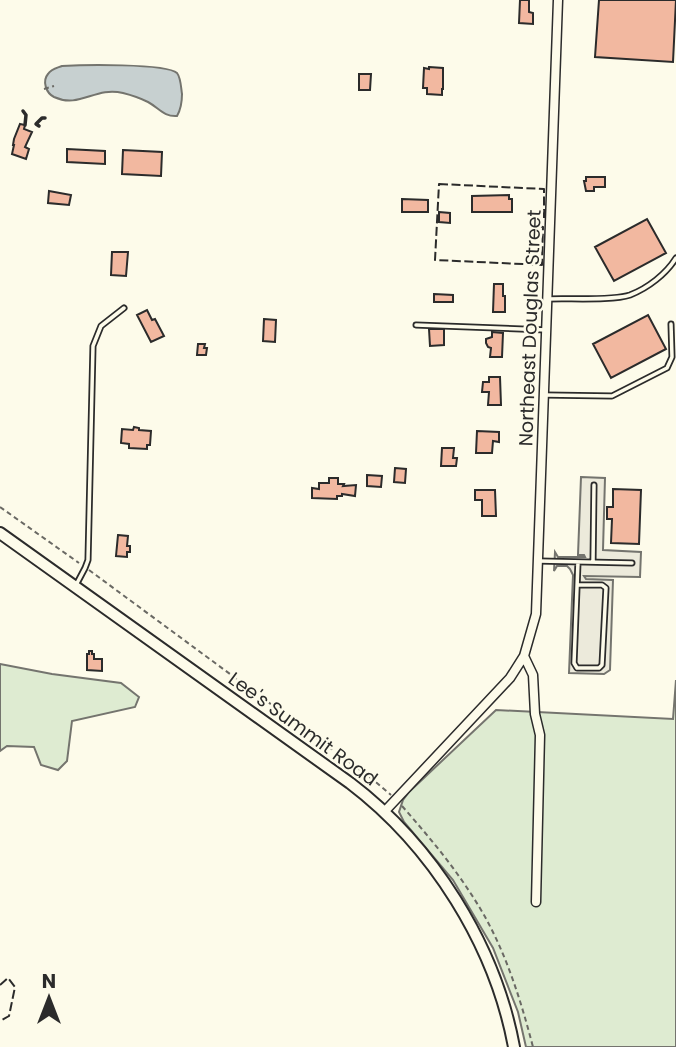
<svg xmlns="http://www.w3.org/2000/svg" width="676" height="1047" viewBox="0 0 676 1047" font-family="Poppins,sans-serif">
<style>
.green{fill:#deebd1;stroke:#74746e;stroke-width:2}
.parking{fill:#eceadb;stroke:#74746e;stroke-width:2}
.water{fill:#c7d0d0;stroke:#74746e;stroke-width:2}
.building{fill:#f2b8a0;stroke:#2b2b2b;stroke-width:2}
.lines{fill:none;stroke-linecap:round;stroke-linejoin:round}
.service-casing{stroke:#2b2b2b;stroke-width:7}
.minor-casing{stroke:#2b2b2b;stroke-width:11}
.secondary-casing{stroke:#2b2b2b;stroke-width:14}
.path{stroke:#6a6964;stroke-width:2;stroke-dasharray:5 3.5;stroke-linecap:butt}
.service{stroke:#fdfbea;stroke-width:3.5}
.minor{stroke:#fdfbea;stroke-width:8}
.secondary{stroke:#fdfbea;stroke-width:10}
.fence{stroke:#2b2b2b;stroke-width:2;stroke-dasharray:9 3.5;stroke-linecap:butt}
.wall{stroke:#2b2b2b;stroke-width:3.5}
.labels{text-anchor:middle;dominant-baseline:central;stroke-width:5;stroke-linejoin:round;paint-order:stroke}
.street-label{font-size:19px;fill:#2b2b2b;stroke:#fdfbea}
</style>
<rect width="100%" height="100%" fill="#fdfbea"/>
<path class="green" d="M0,664L52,674L121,683L139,697L135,707L72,721L67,761L58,770L41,765L34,747L7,746L0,751Z
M676,680V1047H526L518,1012L493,948L453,880L404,822L399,812L403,800L409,792L496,710L673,719Z"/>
<path class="parking" d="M581,477L605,478L603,550L641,552L640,577L584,576L586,579L613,580L610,670L604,674L569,673L573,575L570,569L567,566H557L554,571L555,552L558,557H585L584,555H578Z"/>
<path class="water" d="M62,66C80,65 166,63 177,73C181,78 181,88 182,94C182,102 181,109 177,116C164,117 159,108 148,102C140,98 131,95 123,93C95,86 80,109 54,97C46,93 42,81 48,74C51,69 57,68 62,66Z"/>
<path class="building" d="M520,0H529V12L533,13V24L519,23Z
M599,0H676L673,62L595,57Z
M429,67L443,68V89H442V95L427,94V88H423L424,68L429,69Z
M359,74H371L370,90H359Z
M20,124L25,125L24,129L32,132L25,147L29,149L26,159L12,154L14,145H13L14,139Z
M67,149L105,151V164L67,162Z
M123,150L162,152L161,176L122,174Z
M586,177H605V187H594V191H586L584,181H586Z
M49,191L71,195L69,205L48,203Z
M509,195V199H512V212H472V196Z
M402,199L428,200V212H402Z
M439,212L450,213V223L439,222Z
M647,219L666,253L614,281L595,247Z
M112,252H128L126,276L111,275Z
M494,284H503V296H505V312H493Z
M434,294L453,295V302H434Z
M147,310L152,320L155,319L164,336L151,342L137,315Z
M648,315L666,349L611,378L593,344Z
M264,319L276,320L275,342L263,341Z
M429,329H444V345L430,346Z
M492,332L503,333L502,357H490L491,348L488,347L486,343V339L492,337Z
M198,344H205L204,348H207L206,355H197Z
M489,377H500L501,405H488L489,392H482L483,382H489Z
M134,427L139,428V430L151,431L150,445H147V449L129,448V444L121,443L122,429L133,430Z
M477,431L499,432V442L493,441L492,453H476Z
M442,448H454L453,458H457L456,466H441Z
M395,468L406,469L405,483L394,482Z
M367,475L382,476L381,487L367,486Z
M329,478H338V484H344L343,486L356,485L355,496L342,494V496H337V499L312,498V488L319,489V483H329Z
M613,489L641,490L639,544L611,543L612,519H607V507H613Z
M475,490H495L496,516H482V500H475Z
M118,535L128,536L127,546H130V552H127V557L116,556Z
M89,651H92V654H94V659H102V671L87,670V654H89Z"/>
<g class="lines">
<defs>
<path id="service" d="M548,299C568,298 613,301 630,295C648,288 666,274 676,258
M416,325L547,330
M545,395L612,396L667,368L672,357L671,324
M539,561L632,563
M593,562L594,485
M76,585L85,568L88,560L93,346L101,326L124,308
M578,585H602L606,588L602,665L599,668H577L574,663L578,562"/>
<path id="minor" d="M524,656L533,675L535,714L540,735L536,902
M385,811L510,678L524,656L536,614L558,0"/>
<path id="secondary" d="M0,533L350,783C433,846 495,945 514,1047"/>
</defs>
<use href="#service" class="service-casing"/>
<use href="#minor" class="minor-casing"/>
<use href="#secondary" class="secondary-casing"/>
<path class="path" d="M44,89L54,86
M0,507L79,563
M89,570L371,778L391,795
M402,806C432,840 461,875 484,915C507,956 521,1001 533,1047"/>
<use href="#service" class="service"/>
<use href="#minor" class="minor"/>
<use href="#secondary" class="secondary"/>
<path class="fence" d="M439,184L544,189V218L536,220L535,225L543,227L542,265L435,260Z
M0,985L8,978L15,987L9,1016L0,1021"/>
<path class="wall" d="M23,111L26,115L25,125
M39,126L36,124L42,118H45"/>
</g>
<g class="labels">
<g class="street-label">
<text transform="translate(530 328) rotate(-88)">Northeast Douglas Street</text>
<text transform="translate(303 729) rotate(36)">Lee's Summit Road</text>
</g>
</g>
<g transform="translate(49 998)" stroke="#fdfbea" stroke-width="5" paint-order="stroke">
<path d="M0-5L12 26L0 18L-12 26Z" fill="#2b2b2b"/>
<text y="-10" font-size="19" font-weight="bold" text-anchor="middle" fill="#2b2b2b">N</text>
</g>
</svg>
